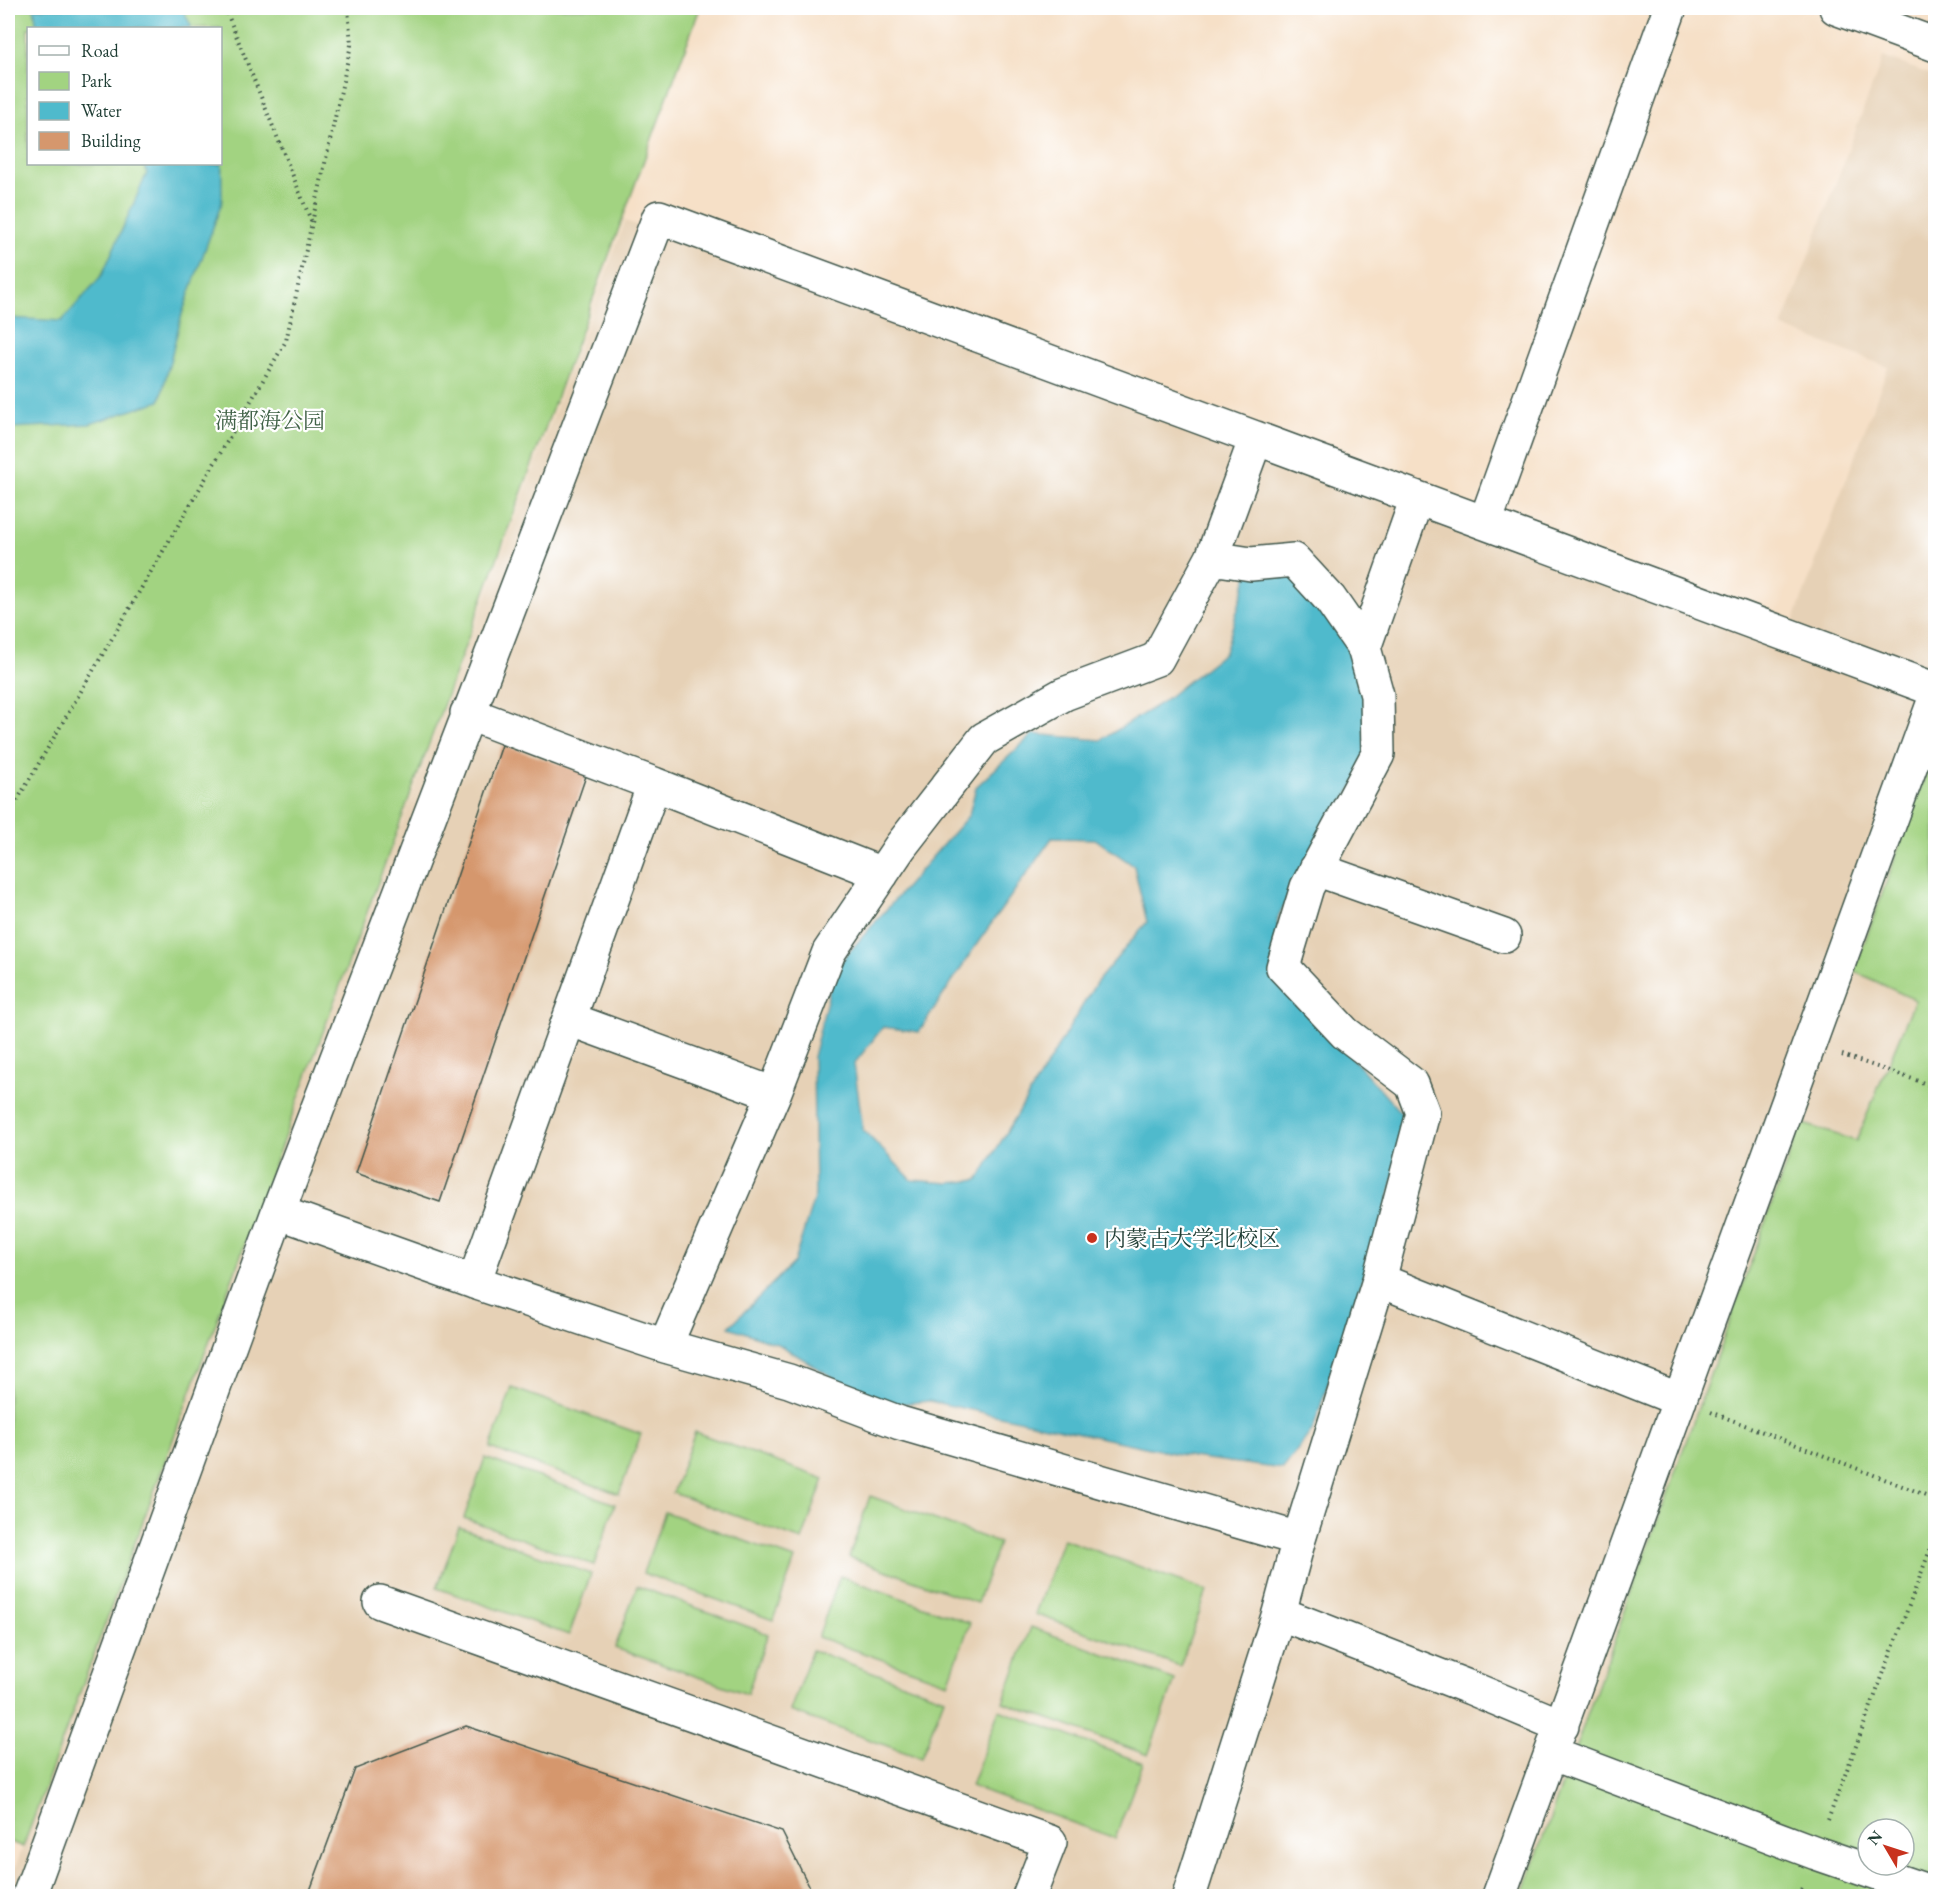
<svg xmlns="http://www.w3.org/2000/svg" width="1943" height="1904" viewBox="0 0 1943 1904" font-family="'EB Garamond','Noto Serif SC',serif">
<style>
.built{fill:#e6d1b6;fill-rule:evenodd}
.green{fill:#a2d381;stroke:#60885a;stroke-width:1.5;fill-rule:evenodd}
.water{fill:#4fbacc;stroke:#377c80;stroke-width:1.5;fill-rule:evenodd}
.building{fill:#d5976d}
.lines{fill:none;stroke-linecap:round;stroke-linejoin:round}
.minor-casing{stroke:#3f554a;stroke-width:36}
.path{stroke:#3f554a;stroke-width:4;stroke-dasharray:1.5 4.5;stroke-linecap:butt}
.minor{stroke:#fff;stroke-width:33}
.poi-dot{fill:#c8321e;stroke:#fff;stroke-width:2}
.labels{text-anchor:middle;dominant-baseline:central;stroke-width:4.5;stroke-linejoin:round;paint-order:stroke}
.park-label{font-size:22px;fill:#406247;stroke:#fff}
.poi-label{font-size:22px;fill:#1f3d34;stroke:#fff;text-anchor:start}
</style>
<rect width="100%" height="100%" fill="#fff"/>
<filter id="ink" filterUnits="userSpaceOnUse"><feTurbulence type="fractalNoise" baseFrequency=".0167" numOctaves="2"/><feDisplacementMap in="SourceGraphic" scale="12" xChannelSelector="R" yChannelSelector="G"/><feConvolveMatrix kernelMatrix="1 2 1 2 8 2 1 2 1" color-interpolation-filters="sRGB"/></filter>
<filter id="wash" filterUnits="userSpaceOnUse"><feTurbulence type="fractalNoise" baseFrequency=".008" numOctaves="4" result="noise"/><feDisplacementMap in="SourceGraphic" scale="24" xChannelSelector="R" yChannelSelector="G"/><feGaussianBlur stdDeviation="1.35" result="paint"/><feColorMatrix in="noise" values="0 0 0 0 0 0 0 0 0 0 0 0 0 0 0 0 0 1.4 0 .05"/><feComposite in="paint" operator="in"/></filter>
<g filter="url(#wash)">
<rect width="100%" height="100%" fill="#f6e0c7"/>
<path class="built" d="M1883,57L1935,76V1896H8V1887L625,221L1784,647L1888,367L1782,327ZM1868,1829H1904V1865H1868Z"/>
<path class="green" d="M8,8H700L23,1847L8,1841ZM28,28H220V164H28Z
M1935,748V1896H1522L1801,1123L1856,1141L1915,1000L1854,971ZM1868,1829H1904V1865H1868Z
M512,1388L641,1434L619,1494L490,1448Z
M695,1432L824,1479L802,1540L673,1493Z
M485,1458L615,1504L594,1565L464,1518Z
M870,1496L999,1543L977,1603L849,1557Z
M665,1512L795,1559L773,1620L643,1573Z
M459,1527L591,1574L569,1635L437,1588Z
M1063,1539L1207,1591L1180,1666L1035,1614Z
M840,1576L970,1623L948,1683L818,1637Z
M637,1586L768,1634L747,1694L615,1648Z
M1031,1627L1175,1680L1148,1755L1003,1702Z
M812,1650L944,1698L921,1758L790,1711Z
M999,1710L1143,1763L1115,1838L971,1786Z"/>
<path class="water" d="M34,8H182L192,28H37Z
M221,91L222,202L182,314L160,401L90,424L8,428V318L62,321L102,275L147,173L143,164H220Z
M1294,560L1330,599L1371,700L1366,766L1312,851L1277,919L1284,981L1408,1121L1386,1209L1313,1429L1283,1469L1192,1457L929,1401L880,1406L780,1345L729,1327L794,1262L815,1195L813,1057L835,968L969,815L976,787L1033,734L1101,740L1161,703L1225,652L1251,564ZM1052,838L1095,839L1134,866L1147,922L1096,983L978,1180L949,1183L912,1180L863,1130L854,1064L883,1027L919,1032L974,948Z"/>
<g id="blocks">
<path class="building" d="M502,745L587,773L440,1202L356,1173Z
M466,1726L782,1832L814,1896H308L355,1769Z"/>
</g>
</g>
<g filter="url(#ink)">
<use href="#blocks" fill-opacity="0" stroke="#3f554a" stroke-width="1.5"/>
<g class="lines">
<defs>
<path id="minor" d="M1836,8L1936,45
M1485,523L1670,8
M1212,558L1251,564L1294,560L1330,599L1364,648L1377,695L1378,754L1307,887L1283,967L1345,1033L1412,1084L1423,1113L1379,1280L1299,1539
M1364,648L1417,498
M467,713L654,784
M1316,869L1504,936
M882,874L654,784L569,1019L774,1094L829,952L900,847L984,739L1064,694L1157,659L1212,558L1256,438
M278,1212L474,1282L569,1019
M1379,1280L1680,1400
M474,1282L665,1346L774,1094
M665,1346L789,1381L900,1423L1299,1539L1279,1613L1471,1688L1562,1726
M380,1602L1050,1842L1029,1896
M1551,1753L1816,1853L1936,1894
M29,1896L278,1212L659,217L1936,690
M1189,1896L1279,1613
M1499,1896L1936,696"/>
</defs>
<use href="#minor" class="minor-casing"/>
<path class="path" d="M225,8L312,223
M8,816L286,341L351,45L348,8
M1842,1055L1936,1087
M1711,1412L1936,1499
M1828,1820L1936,1534
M1799,1896L1803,1886"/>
<use href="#minor" class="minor"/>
</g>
</g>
<circle class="poi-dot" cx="1092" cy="1238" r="6"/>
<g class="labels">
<g class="park-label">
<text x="270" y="420">满都海公园</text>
</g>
<g class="poi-label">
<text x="1104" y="1238">内蒙古大学北校区</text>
</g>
</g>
<rect width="1943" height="1904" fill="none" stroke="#fff" stroke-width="30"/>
<rect x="27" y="27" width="195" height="138" fill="#ffffff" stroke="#a5b1ae" stroke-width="1.5"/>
<rect x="39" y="46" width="30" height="9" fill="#ffffff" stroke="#a5b1ae" stroke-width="1.5"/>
<text x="81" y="57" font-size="18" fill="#1f3d34">Road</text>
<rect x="39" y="72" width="30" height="18" fill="#a2d381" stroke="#a5b1ae" stroke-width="1.5"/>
<text x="81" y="87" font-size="18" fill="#1f3d34">Park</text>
<rect x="39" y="102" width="30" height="18" fill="#4fbacc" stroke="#a5b1ae" stroke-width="1.5"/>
<text x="81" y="117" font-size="18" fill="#1f3d34">Water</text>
<rect x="39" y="132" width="30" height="18" fill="#d5976d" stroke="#a5b1ae" stroke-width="1.5"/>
<text x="81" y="147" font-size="18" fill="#1f3d34">Building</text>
<g transform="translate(1886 1847) rotate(309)"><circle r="28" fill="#ffffff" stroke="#a5b1ae" stroke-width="1.5"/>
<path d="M0-4.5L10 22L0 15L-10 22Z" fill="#c8321e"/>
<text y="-9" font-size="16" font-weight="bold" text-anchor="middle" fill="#1f3d34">N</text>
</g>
</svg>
